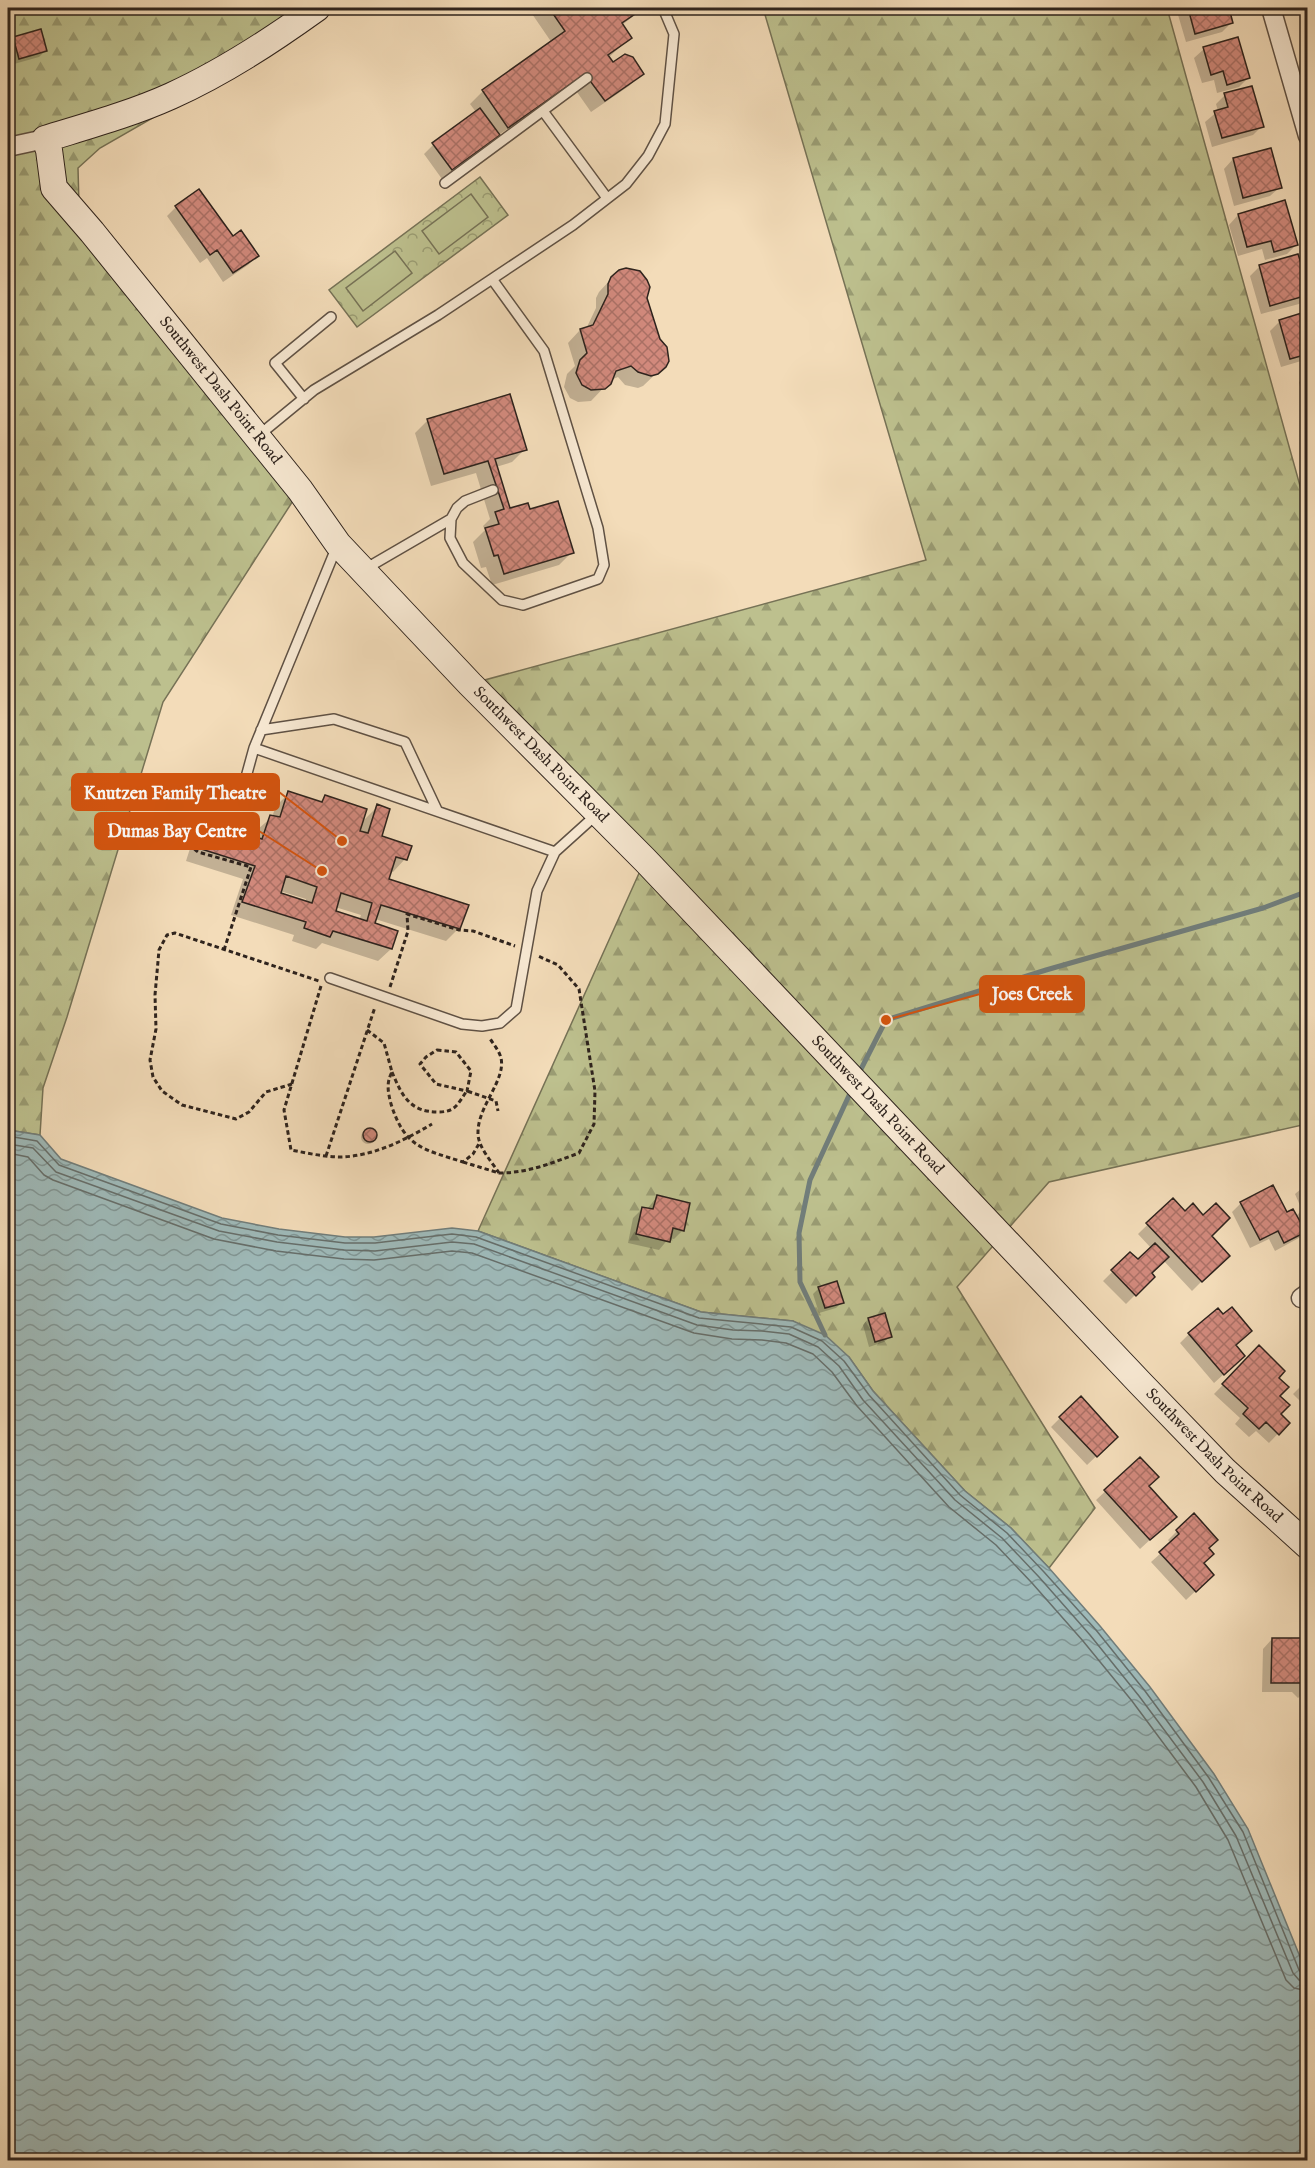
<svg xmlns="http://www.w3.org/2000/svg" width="1315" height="2168" viewBox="0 0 1315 2168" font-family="'IM FELL English',serif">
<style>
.forest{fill:url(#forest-firs);stroke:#767256;stroke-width:1.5}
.park{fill:url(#park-crowns);stroke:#767256;stroke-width:1.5}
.garden{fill:#bdc08e;stroke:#767256;stroke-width:1.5}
.water{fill:url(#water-waves);stroke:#717d7a;stroke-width:1.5}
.shadow{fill:#0003;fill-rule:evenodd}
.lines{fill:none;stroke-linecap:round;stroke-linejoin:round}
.shore{stroke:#666e6a;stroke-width:1.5}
.stream{stroke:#717d7a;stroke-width:5}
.building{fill:url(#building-cross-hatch);stroke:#2e231d;stroke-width:1.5;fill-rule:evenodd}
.lane-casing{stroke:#5f5144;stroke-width:12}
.street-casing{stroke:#5f5144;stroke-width:21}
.secondary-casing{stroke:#2e231d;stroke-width:28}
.path{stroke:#2e231d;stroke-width:3;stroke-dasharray:4.5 3;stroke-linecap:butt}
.lane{stroke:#f7e8d2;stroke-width:9}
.street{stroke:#f7e8d2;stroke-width:18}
.secondary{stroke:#f7e8d2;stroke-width:26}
.labels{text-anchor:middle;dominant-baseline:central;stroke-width:5;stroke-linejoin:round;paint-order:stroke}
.street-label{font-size:16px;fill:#2e231d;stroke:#f7e8d2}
.leader{fill:none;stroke:#d5540e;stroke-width:2}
.callout-dot{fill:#d5540e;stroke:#f7e8d2;stroke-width:2}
.callout{fill:#d5540e;stroke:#d5540e;stroke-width:2}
.callout-label{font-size:18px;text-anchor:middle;font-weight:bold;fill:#fff}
</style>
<defs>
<pattern id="forest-firs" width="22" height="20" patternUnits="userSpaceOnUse" patternTransform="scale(1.5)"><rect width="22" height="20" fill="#bdc08e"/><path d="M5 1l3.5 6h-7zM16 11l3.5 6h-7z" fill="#9a9c73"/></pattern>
<pattern id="park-crowns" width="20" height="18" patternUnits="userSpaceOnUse" patternTransform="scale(1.5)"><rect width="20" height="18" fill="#bdc08e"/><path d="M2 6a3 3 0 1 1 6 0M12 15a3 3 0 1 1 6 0" fill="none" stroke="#9a9c73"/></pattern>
<pattern id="water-waves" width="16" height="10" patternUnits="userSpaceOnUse" patternTransform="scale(1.5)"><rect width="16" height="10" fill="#9eb9b8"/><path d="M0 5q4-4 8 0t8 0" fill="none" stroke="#819695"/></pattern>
<pattern id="building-cross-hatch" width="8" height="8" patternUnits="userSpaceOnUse" patternTransform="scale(1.5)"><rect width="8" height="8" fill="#d1897c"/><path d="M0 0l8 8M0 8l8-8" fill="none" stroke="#aa7065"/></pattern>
</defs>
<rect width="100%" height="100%" fill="#f3dcb9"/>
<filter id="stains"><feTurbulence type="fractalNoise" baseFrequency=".00333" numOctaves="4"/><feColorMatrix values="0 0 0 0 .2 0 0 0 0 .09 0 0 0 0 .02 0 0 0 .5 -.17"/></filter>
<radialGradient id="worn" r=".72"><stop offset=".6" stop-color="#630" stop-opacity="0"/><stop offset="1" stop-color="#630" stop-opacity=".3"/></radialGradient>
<path class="forest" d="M8,8H324L266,53L100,148L78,168L79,206L300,490L163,702L67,1017L43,1088L40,1135L8,1130Z
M763,8H1167L1302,493L1307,492V1124L1049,1182L957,1287L1095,1508L1049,1568L1011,1528L965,1491L873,1391L849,1357L793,1321L701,1312L478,1231L645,860L470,684L926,560Z"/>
<path class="park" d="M480,177L508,215L357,327L329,290Z"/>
<path class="garden" d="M471,194L488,217L439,254L422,231Z
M395,251L412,273L363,311L346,288Z"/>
<path class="water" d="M8,1130L40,1135L61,1159L222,1218L279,1229L345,1237H374L452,1228L478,1231L701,1312L793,1321L825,1335L849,1357L873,1391L965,1491L1011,1528L1049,1568L1100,1626L1150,1687L1214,1774L1248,1829L1307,1974V2160H8Z"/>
<path class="shadow" d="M528,8H644L622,25L630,38L608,58L613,64L642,74L629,86L591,112L572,85L494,138L442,179L424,154L433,145L476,112L470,104L483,91L552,43Z
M1176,8H1227L1231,23L1222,32L1186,42Z
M14,38L45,51L39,57L14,64L12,60L8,65V44Z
M1204,49L1248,78L1239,87L1217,93L1214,80L1202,83L1194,58Z
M1225,95L1262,126L1253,135L1212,147L1205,122L1218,111L1216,104Z
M1233,159L1280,187L1270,196L1234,206L1224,169Z
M176,207L257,256L248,265L223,282L207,258L200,263L167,216Z
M1238,215L1297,244L1287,254L1265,260L1262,249L1238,256L1229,225Z
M1260,266L1308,291V295L1299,304L1261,314L1250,276Z
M612,278L646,298L664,366L643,386L638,388L625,385L618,377L611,380L591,401L578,402L570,398L564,387L567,374L575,366L568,343L580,330L586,329L596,308V298L599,292Z
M1308,313V359L1281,367L1270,331L1279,322Z
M1308,375V412H1305L1299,382Z
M428,420L525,449L512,462L496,467L509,510L529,511L572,552L559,565L492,585L486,567L481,568L473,542L485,530L483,526L490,519L476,473L431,486L415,433Z
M289,793L319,803L325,797L362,822L378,806L380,837L405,859L393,872L390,871L387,880L459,928L446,941L375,919L373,924L396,931L391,949L378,961L322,943L316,949L292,941L294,935L231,915L243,879L186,861L194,836L207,824L255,839L258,829L272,817L276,806ZM280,891L306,899L305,902L279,894ZM335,907L361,915L359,920L334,912Z
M361 1137a7 7 0 1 1 14 0a7 7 0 1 1-14 0Z
M1308,1183V1233L1275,1251L1269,1239L1250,1248L1232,1212L1241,1203L1296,1216L1302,1210L1295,1194Z
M657,1197L683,1230L674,1239L669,1238L659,1250L628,1243L633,1218L643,1208L647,1209Z
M1173,1200L1228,1255L1192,1291L1163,1260L1150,1274L1153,1277L1126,1304L1103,1281L1130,1254L1137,1261L1151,1248L1138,1234Z
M819,1288L842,1302L836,1308L819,1313L813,1294Z
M868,1319L890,1336L884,1342L869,1347L863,1325Z
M1189,1334L1234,1346V1365L1214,1383L1180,1343Z
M1259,1348L1277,1378L1279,1414L1288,1423L1269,1443L1256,1431L1249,1437L1235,1424L1240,1418L1214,1394Z
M1308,1379V1409L1293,1394Z
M1060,1418L1107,1446L1087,1465L1051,1427Z
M1140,1459L1147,1487L1165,1526L1140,1549L1096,1500Z
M1177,1531L1207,1548L1202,1564L1203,1584L1186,1600L1151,1562L1171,1544L1168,1540Z
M1272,1639L1308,1662V1689L1298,1698L1292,1692H1262L1263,1649Z
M1308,1729V1745L1299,1739Z"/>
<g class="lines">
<path class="shore" d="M8,1136L37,1141L59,1165L221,1224L278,1235L345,1243H375L452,1234L476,1237L699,1318L791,1327L822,1341L844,1361L869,1395L960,1495L1007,1533L1044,1572L1096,1630L1145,1691L1209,1778L1243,1832L1299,1970L1302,1973L1308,1974
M8,1144L33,1148L56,1172L219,1231L277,1242L344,1250L375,1251L452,1242L474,1244L697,1325L733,1330L762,1331L789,1334L818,1347L839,1366L863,1400L955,1500L1002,1538L1039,1577L1090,1635L1139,1696L1203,1782L1236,1836L1293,1973L1299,1980L1308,1982
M8,1153L28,1157L44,1175L53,1180L214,1239L276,1251L344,1259L374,1260L452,1251L472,1253L694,1333L732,1339L762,1340L786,1343L813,1354L832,1372L857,1406L949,1507L996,1545L1032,1583L1083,1641L1132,1701L1196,1787L1228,1840L1286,1980L1294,1988L1308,1991"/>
<path class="stream" d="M858,1075L886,1020L1046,970L1263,908L1308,891
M825,1335L800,1282L799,1233L810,1180L852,1089"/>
</g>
<path class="building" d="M549,8H644L622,23L632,38L608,55L613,62L625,54L633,57L644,74L605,101L585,74L508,128L482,90L565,31Z
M1188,8H1229L1233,23L1195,34Z
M41,29L47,51L19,59L13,37Z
M1238,37L1250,78L1227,85L1223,71L1211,75L1203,47Z
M1252,86L1264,127L1222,138L1214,111L1228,107L1224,93Z
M480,108L500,135L452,170L432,143Z
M1271,148L1282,188L1243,198L1233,158Z
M199,189L233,236L241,230L259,256L233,273L217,250L210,255L175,206Z
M1285,200L1298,245L1274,252L1271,241L1247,247L1238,214Z
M1298,254L1308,285V295L1270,306L1259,265Z
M626,268L640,271L647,280L650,287L647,298L660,339L667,347L669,361L666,367L658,374L651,376L638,372L631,366L616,371L611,384L605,389L591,390L582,385L576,373L580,360L587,353L580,329L593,325L608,294V284L611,277L619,270Z
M1308,311V354L1290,359L1279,320Z
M510,394L527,450L495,459L510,508L528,503L530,509L558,501L574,553L504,574L498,555L494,556L485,528L499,524L495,512L504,509L488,461L444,474L427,419Z
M288,791L322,802L325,795L367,809L360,831L368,833L377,804L390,809L382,836L412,846L407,860L396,857L389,879L469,905L460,929L381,905L375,923L398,931L392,949L333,931L330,937L304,928L306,922L242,902L255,866L198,848L207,822L262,839L270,815L280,817ZM286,876L317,887L312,903L281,893ZM341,893L372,903L367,921L336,911Z
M363 1135a7 7 0 1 1 14 0a7 7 0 1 1-14 0Z
M1273,1185L1287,1212L1293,1209L1306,1232L1284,1243L1278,1231L1260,1240L1240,1202Z
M657,1195L690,1203L684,1231L673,1228L670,1242L636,1234L642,1207L653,1209Z
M1173,1198L1185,1211L1193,1203L1203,1215L1216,1203L1230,1218L1212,1236L1230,1256L1202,1282L1146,1223Z
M1155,1243L1169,1257L1152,1273L1155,1277L1136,1296L1111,1270L1130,1252L1138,1259Z
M837,1281L844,1303L825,1308L818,1287Z
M1232,1307L1252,1331L1236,1345L1245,1356L1224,1375L1188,1333L1218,1308L1223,1314Z
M885,1313L892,1337L875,1342L868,1318Z
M1259,1345L1285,1371L1279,1378L1289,1387L1280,1396L1290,1405L1281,1414L1290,1423L1279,1435L1266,1422L1259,1429L1243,1414L1248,1408L1222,1384Z
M1081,1396L1118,1437L1097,1457L1059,1417Z
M1140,1457L1159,1477L1149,1486L1177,1517L1150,1540L1104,1490Z
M1194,1513L1218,1540L1209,1548L1214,1554L1204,1563L1214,1575L1196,1592L1159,1552L1179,1534L1176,1530Z
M1272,1638H1307L1308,1689L1302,1683H1271Z"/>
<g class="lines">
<defs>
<path id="lane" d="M543,111L607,198
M445,183L587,78
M492,279L544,351L598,528L604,565L598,579L523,605L502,600L463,563L450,538L451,519L457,508L465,501L493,490
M304,399L275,363L331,317
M258,436L314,390L438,315L573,225L626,184L648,156L665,124L674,34L663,8
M337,546L254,748L555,852L596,815
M365,569L451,519
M261,730L334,719L405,742L437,810
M243,788L254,748
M330,978L462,1024L482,1026L500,1023L516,1009L537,891L555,852"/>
<path id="street" d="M1271,8L1308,136
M8,147L45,139
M1301,1298L1308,1293"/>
<g id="secondary">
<path id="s1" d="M317,8C271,41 224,72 171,96C131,114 87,126 45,139L49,150L54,188L92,232L300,490L338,544L470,684L645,860L1141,1384L1225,1471L1308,1546"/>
</g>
</defs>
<use href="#lane" class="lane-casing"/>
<use href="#street" class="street-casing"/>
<use href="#secondary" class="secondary-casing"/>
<path class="path" d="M224,950L251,867L198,852C194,849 191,846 191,840C190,828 202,797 210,789L229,794L233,792
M321,986L284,1110L291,1150C307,1153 324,1157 341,1157C374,1156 405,1140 432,1124
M390,987L408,931L407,914L459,930L473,931L515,946
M367,1030L384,1043L392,1072C386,1083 388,1092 391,1104C405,1148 423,1149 463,1162L473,1154L480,1142
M437,1050L456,1052L471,1071L467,1091L436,1084L420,1064L426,1057Z
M392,1072C402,1096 410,1112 438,1112C445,1112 451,1111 456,1106C460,1102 463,1096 467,1091L496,1101L498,1111
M292,1084L266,1092L249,1112L236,1119L182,1105L162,1091L153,1077L150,1060L156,1029L155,995L159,950L167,935L175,933L319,981
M326,1156L375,1007
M463,1162L499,1173C492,1162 477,1146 478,1132C478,1106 506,1080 501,1058C499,1050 493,1044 489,1037
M499,1173C528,1173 552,1163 579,1153L594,1124L595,1091L579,989L558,965L538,956"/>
<use href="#lane" class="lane"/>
<use href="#street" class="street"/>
<use href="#secondary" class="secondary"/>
</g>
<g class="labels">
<g class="street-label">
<text stroke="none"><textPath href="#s1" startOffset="616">Southwest Dash Point Road</textPath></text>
<text stroke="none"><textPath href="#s1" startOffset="1102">Southwest Dash Point Road</textPath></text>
<text stroke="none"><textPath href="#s1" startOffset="1588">Southwest Dash Point Road</textPath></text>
<text stroke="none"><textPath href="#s1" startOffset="2074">Southwest Dash Point Road</textPath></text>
</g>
</g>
<path class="leader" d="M342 841L279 792M322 871L259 831M886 1020L980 994"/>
<g class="callout-dot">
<circle cx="342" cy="841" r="6"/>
<circle cx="322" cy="871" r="6"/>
<circle cx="886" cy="1020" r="6"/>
</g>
<g class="callout">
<rect x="72" y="774" width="207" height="36" rx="6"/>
<rect x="95" y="813" width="164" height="36" rx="6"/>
<rect x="980" y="976" width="104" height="36" rx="6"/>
</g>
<g class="callout-label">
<text x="175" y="799">Knutzen Family Theatre</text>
<text x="177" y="837">Dumas Bay Centre</text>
<text x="1032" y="1000">Joes Creek</text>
</g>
<rect width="1315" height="2168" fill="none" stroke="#f3dcb9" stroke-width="30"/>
<rect x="9" y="9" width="1297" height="2150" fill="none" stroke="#2e231d" stroke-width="3"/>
<rect x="15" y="15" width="1285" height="2138" fill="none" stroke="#2e231d" stroke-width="1.5"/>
<rect width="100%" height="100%" filter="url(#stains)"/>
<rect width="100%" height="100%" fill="url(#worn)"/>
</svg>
